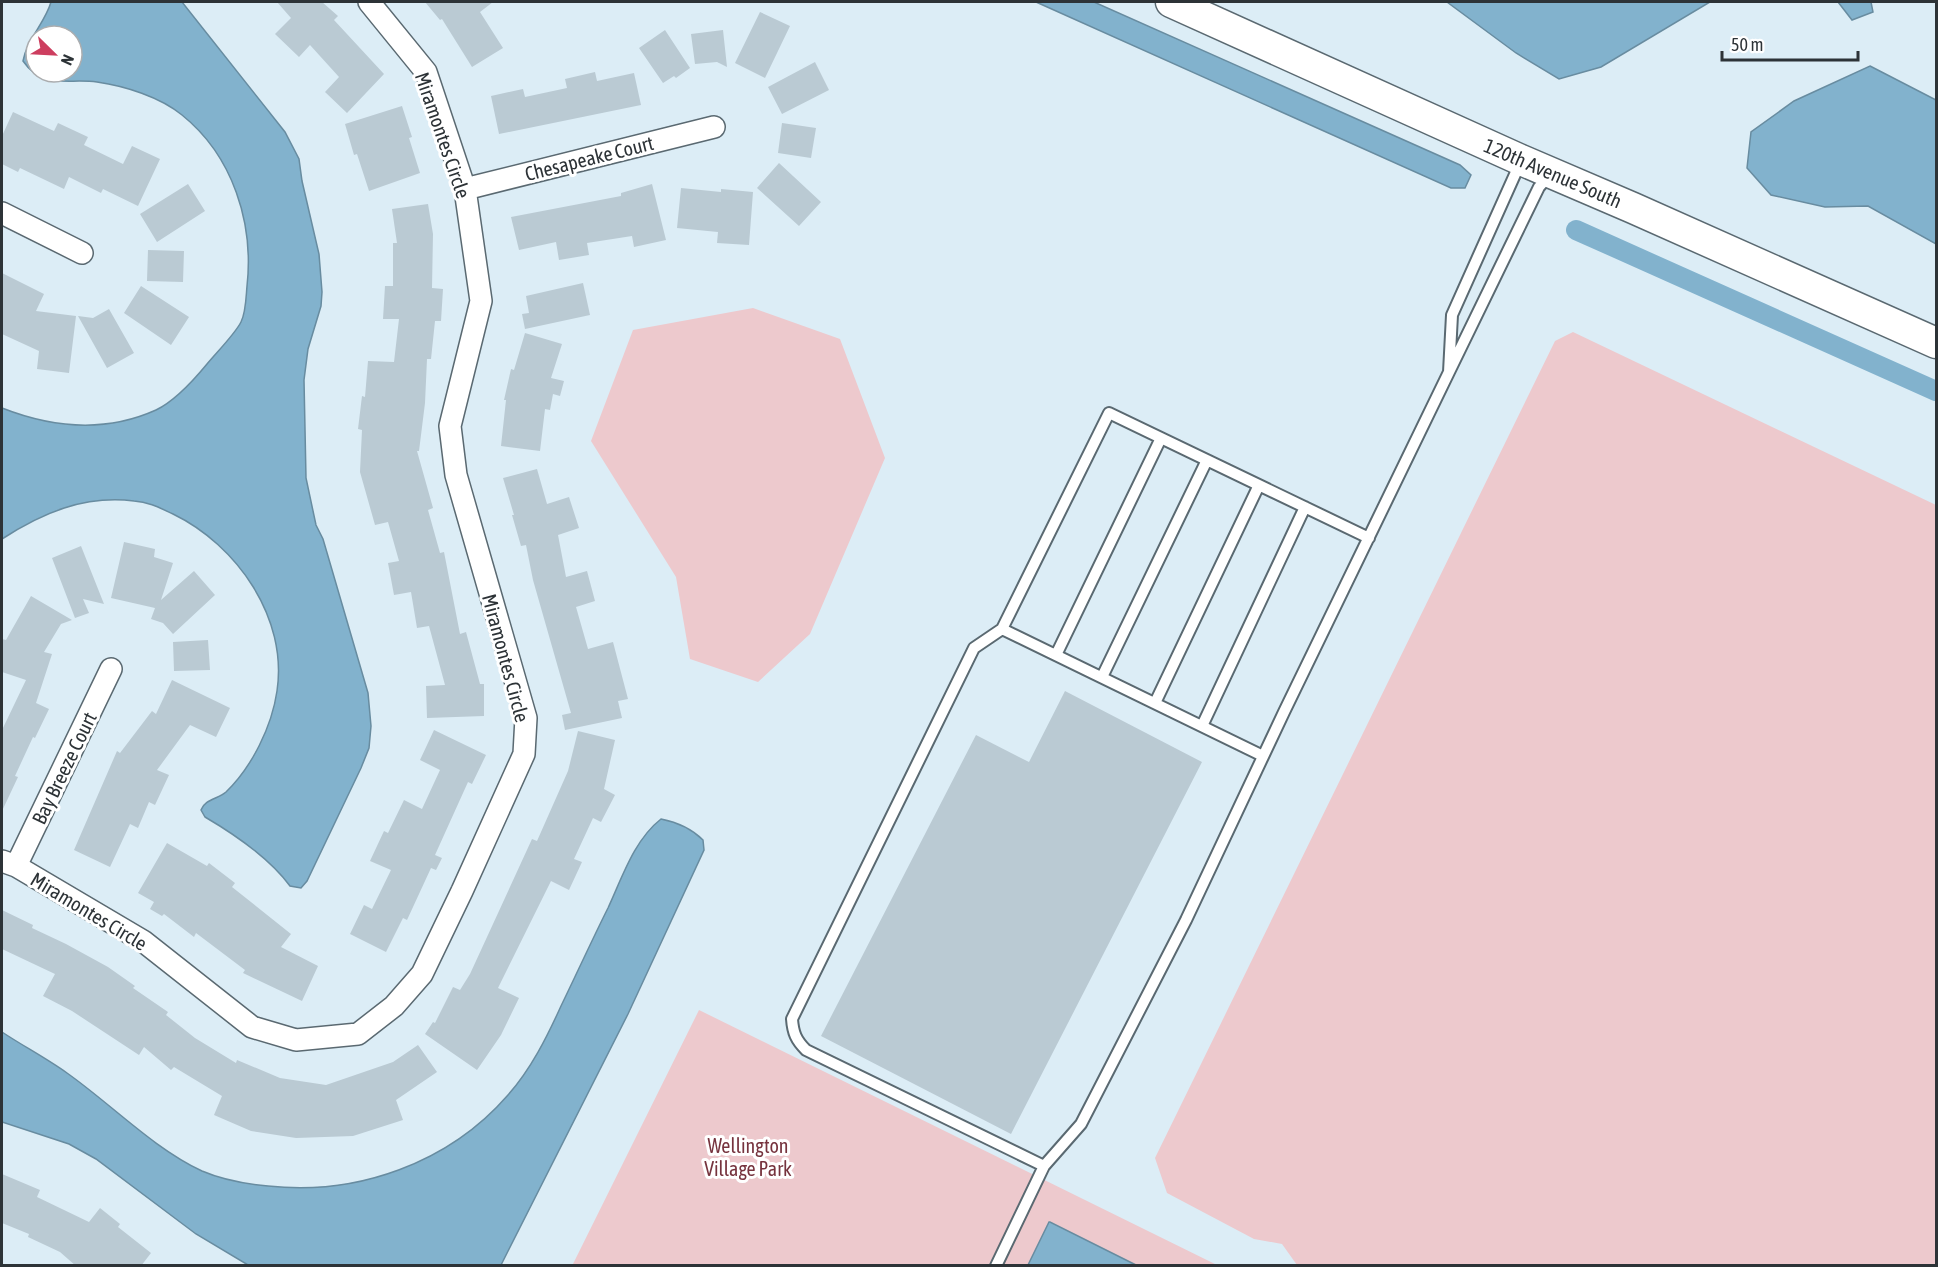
<svg xmlns="http://www.w3.org/2000/svg" width="1938" height="1267" viewBox="0 0 1938 1267" font-family="'Asap Condensed',sans-serif">
<style>
.green{fill:#edc9cd}
.water{fill:#82b2cd;stroke:#688ca0;stroke-width:1.5;fill-rule:evenodd}
.lines{fill:none;stroke-linecap:round;stroke-linejoin:round}
.canal{stroke:#82b2cd;stroke-width:20}
.building{fill:#bacad3}
.lane-casing{stroke:#5a6971;stroke-width:14}
.street-casing{stroke:#5a6971;stroke-width:24}
.secondary-casing{stroke:#5a6971;stroke-width:33}
.lane{stroke:#fff;stroke-width:10}
.street{stroke:#fff;stroke-width:21}
.secondary{stroke:#fff;stroke-width:30}
.labels{text-anchor:middle;dominant-baseline:central;stroke-width:6;stroke-linejoin:round;paint-order:stroke}
.street-label{font-size:20px;fill:#2d3337;stroke:#fff}
.park-label{font-size:20px;fill:#76333e;stroke:#fff}
</style>
<rect width="100%" height="100%" fill="#dcedf6"/>
<path class="green" d="M753,308L840,339L885,458L810,634L758,682L690,659L676,577L591,441L633,330Z
M1573,332L1936,505V1265H1297L1282,1244L1254,1239L1167,1193L1155,1158L1555,341Z
M699,1010L1217,1265L572,1266Z"/>
<path class="water" d="M51,2H182L285,132L299,159L302,181L319,254L322,292L321,306L308,349L304,380L306,478L316,525L323,539L368,693L371,726L369,748L361,768L307,881L301,888L290,886C270,859 234,834 205,817L201,810C205,799 218,799 226,792C252,767 272,726 277,691C288,618 237,545 173,514C160,508 149,502 134,501C84,495 42,513 2,539V408C53,428 105,433 156,410C175,401 193,381 207,364C216,353 235,334 241,322C246,312 246,297 247,286C254,223 233,156 182,115C160,97 125,86 97,82C68,78 43,90 23,61C27,39 45,23 51,2ZM36,36H72V72H36Z
M1036,2H1094L1460,165L1471,175L1465,188H1451Z
M1447,2H1710L1601,67L1559,79L1516,53Z
M1838,2H1871L1873,12L1852,20Z
M1870,66L1936,100V244L1868,206L1825,207L1771,195L1747,168L1751,132L1794,101Z
M661,819C676,822 692,829 703,840L704,850L628,1014L501,1265H248L196,1234L96,1159L69,1144L2,1122V1032C23,1046 46,1058 67,1073C111,1104 153,1148 202,1171C223,1180 246,1184 268,1186C357,1196 449,1163 508,1095C531,1069 547,1037 561,1006C577,973 592,940 608,908C622,878 634,840 661,819Z
M1049,1222H1050L1136,1265H1028Z"/>
<g class="lines">
<path class="canal" d="M1576,230L1936,391"/>
</g>
<path class="building" d="M277,2H322L338,16L334,20L384,74L347,113L325,92L339,77L310,45L299,57L275,34L291,18Z
M425,2H493L480,12L503,48L472,67L442,19L440,20Z
M760,12L790,26L765,78L735,63Z
M665,30L690,68L676,78L674,76L663,83L639,48Z
M723,30L727,67L717,62L695,64L691,34Z
M815,62L829,90L782,114L768,87Z
M595,72L597,81L634,73L641,105L499,134L491,96L523,89L525,97L567,88L565,79Z
M402,106L412,137L409,138L420,173L369,191L357,154L354,155L345,124Z
M13,112L54,131L58,123L88,137L84,145L123,164L132,146L160,159L138,206L103,189L101,193L69,177L64,189L20,168L18,172L2,164V136Z
M782,123L816,128L811,158L778,153Z
M779,163L821,202L799,226L757,188Z
M188,184L205,211L157,242L140,214Z
M652,184L666,240L634,247L632,236L587,243L589,255L559,260L556,242L519,250L511,217L621,196V193Z
M681,188L721,192V189L753,192L749,245L717,243L718,232L677,228Z
M428,204L433,234L432,288L443,289L441,321H435L431,359H427L425,403L419,451H417L433,508L428,510L440,553L444,552L460,634L466,632L480,684H484V716L427,718L426,686L445,685L429,626L417,628L411,592L394,595L388,563L399,561L388,522L375,525L360,472L362,430L358,429L362,396L365,397L368,361L394,362L399,319H383L385,286H393V243H397L392,209Z
M148,250L184,251L183,282L147,281Z
M2,273L44,294L36,311L76,316L69,373L37,369L39,351L2,334Z
M583,283L590,315L525,329L522,314L529,313L526,296Z
M141,286L189,317L171,345L124,313Z
M109,309L134,353L107,368L78,316L93,318Z
M525,333L562,344L551,378L564,381L560,396L553,394L550,410L545,409L540,451L501,446L506,400H504L511,369L514,370Z
M537,469L547,504L569,497L579,528L558,535L566,577L587,571L595,601L576,607L588,649L613,642L628,699L618,701L622,718L565,730L562,715L571,713L533,580L526,545L521,546L512,515H514L503,478Z
M124,542L155,549L154,557L173,563L161,600L194,571L215,595L173,634L163,623L151,619L155,608L111,598Z
M81,546L104,604L83,599L89,613L75,618L52,558Z
M31,596L72,620L61,624L44,652L52,654L36,703L49,709L35,738L33,737L15,776L18,777L2,811V730L26,680L2,672V639L6,640Z
M208,640L210,670L174,671L173,642Z
M172,680L230,708L216,737L190,725L157,770L169,775L155,805L149,802L138,828L130,824L110,867L74,850L117,751L120,753L152,711L156,714Z
M1065,691L1202,762L1011,1134L821,1036L976,735L1029,762Z
M434,730L486,755L472,784L468,782L435,855L442,858L436,870L431,868L407,920L403,918L386,952L350,934L364,905L372,909L391,870L370,861L384,831L388,833L404,800L422,809L440,770L420,760Z
M578,731L615,740L604,789L615,795L601,822L593,818L574,859L582,862L569,890L551,881L498,988L519,998L501,1035L477,1070L425,1034L433,1022L435,1023L453,987L460,990L470,974L532,839L537,841L568,771Z
M167,843L207,866L209,863L235,883L232,887L291,934L281,947L318,966L302,1001L243,973L245,970L196,933L194,937L164,914L162,916L150,909L154,902L138,893Z
M2,910L33,925L32,928L66,944L108,967L135,986L133,988L168,1012L166,1015L195,1038L236,1063L237,1060L280,1078L326,1085L393,1062L418,1045L437,1072L396,1100L403,1120L353,1136L296,1138L251,1131L214,1115L222,1096L174,1067L171,1070L144,1047L139,1055L72,1011L43,996L55,974L2,949Z
M2,1174L40,1190L37,1197L89,1222L100,1208L120,1224L118,1227L151,1253L141,1266H76L60,1252L28,1237L29,1234L2,1223Z"/>
<g class="lines">
<defs>
<path id="lane" d="M1521,161L1452,315L1449,372L1539,187L1549,176
M1002,629L1109,413L1369,538
M1056,655L1161,438
M1102,677L1207,460
M1155,703L1259,485
M1202,726L1305,507
M1044,1166L806,1050C796,1040 793,1033 792,1019L974,648L1002,629L1263,756
M996,1266L1044,1166L1081,1124L1186,920L1284,712L1449,372"/>
<path id="street" d="M465,189L714,127
M2,213L82,253
M2,861L16,866L143,941L252,1027L296,1040L358,1034L394,1006L422,974L462,891L524,754L526,718L456,475L450,426L481,301L465,189L426,72L369,2
M16,866L111,669"/>
<path id="secondary" d="M1171,2L1521,160L1633,208L1936,343"/>
</defs>
<use href="#lane" class="lane-casing"/>
<use href="#street" class="street-casing"/>
<use href="#secondary" class="secondary-casing"/>
<use href="#lane" class="lane"/>
<use href="#street" class="street"/>
<use href="#secondary" class="secondary"/>
</g>
<g class="labels">
<g class="street-label">
<text transform="translate(443 135) rotate(71)">Miramontes Circle</text>
<text transform="translate(589 158) rotate(-14)">Chesapeake Court</text>
<text transform="translate(1553 173) rotate(23)">120th Avenue South</text>
<text transform="translate(506 658) rotate(75)">Miramontes Circle</text>
<text transform="translate(64 768) rotate(-64)">Bay Breeze Court</text>
<text transform="translate(89 911) rotate(31)">Miramontes Circle</text>
</g>
<g class="park-label">
<text x="748" y="1145">Wellington<tspan x="748" dy="23">Village Park</tspan></text>
</g>
</g>
<rect width="1938" height="1267" fill="none" stroke="#2d3337" stroke-width="6"/>
<g transform="translate(54 54) rotate(114)"><circle r="28" fill="#ffffff" stroke="#abadaf" stroke-width="1.5"/>
<path d="M0-4.5L10 22L0 15L-10 22Z" fill="#cd3e5f"/>
<text y="-9" font-size="16" font-weight="bold" text-anchor="middle" fill="#2d3337">N</text>
</g>
<path d="M1722 51v9h136v-9" fill="none" stroke="#2d3337" stroke-width="3"/>
<text x="1731" y="51" font-size="18" fill="#2d3337" stroke="#ffffff" stroke-width="4.5" paint-order="stroke">50 m</text>
</svg>
